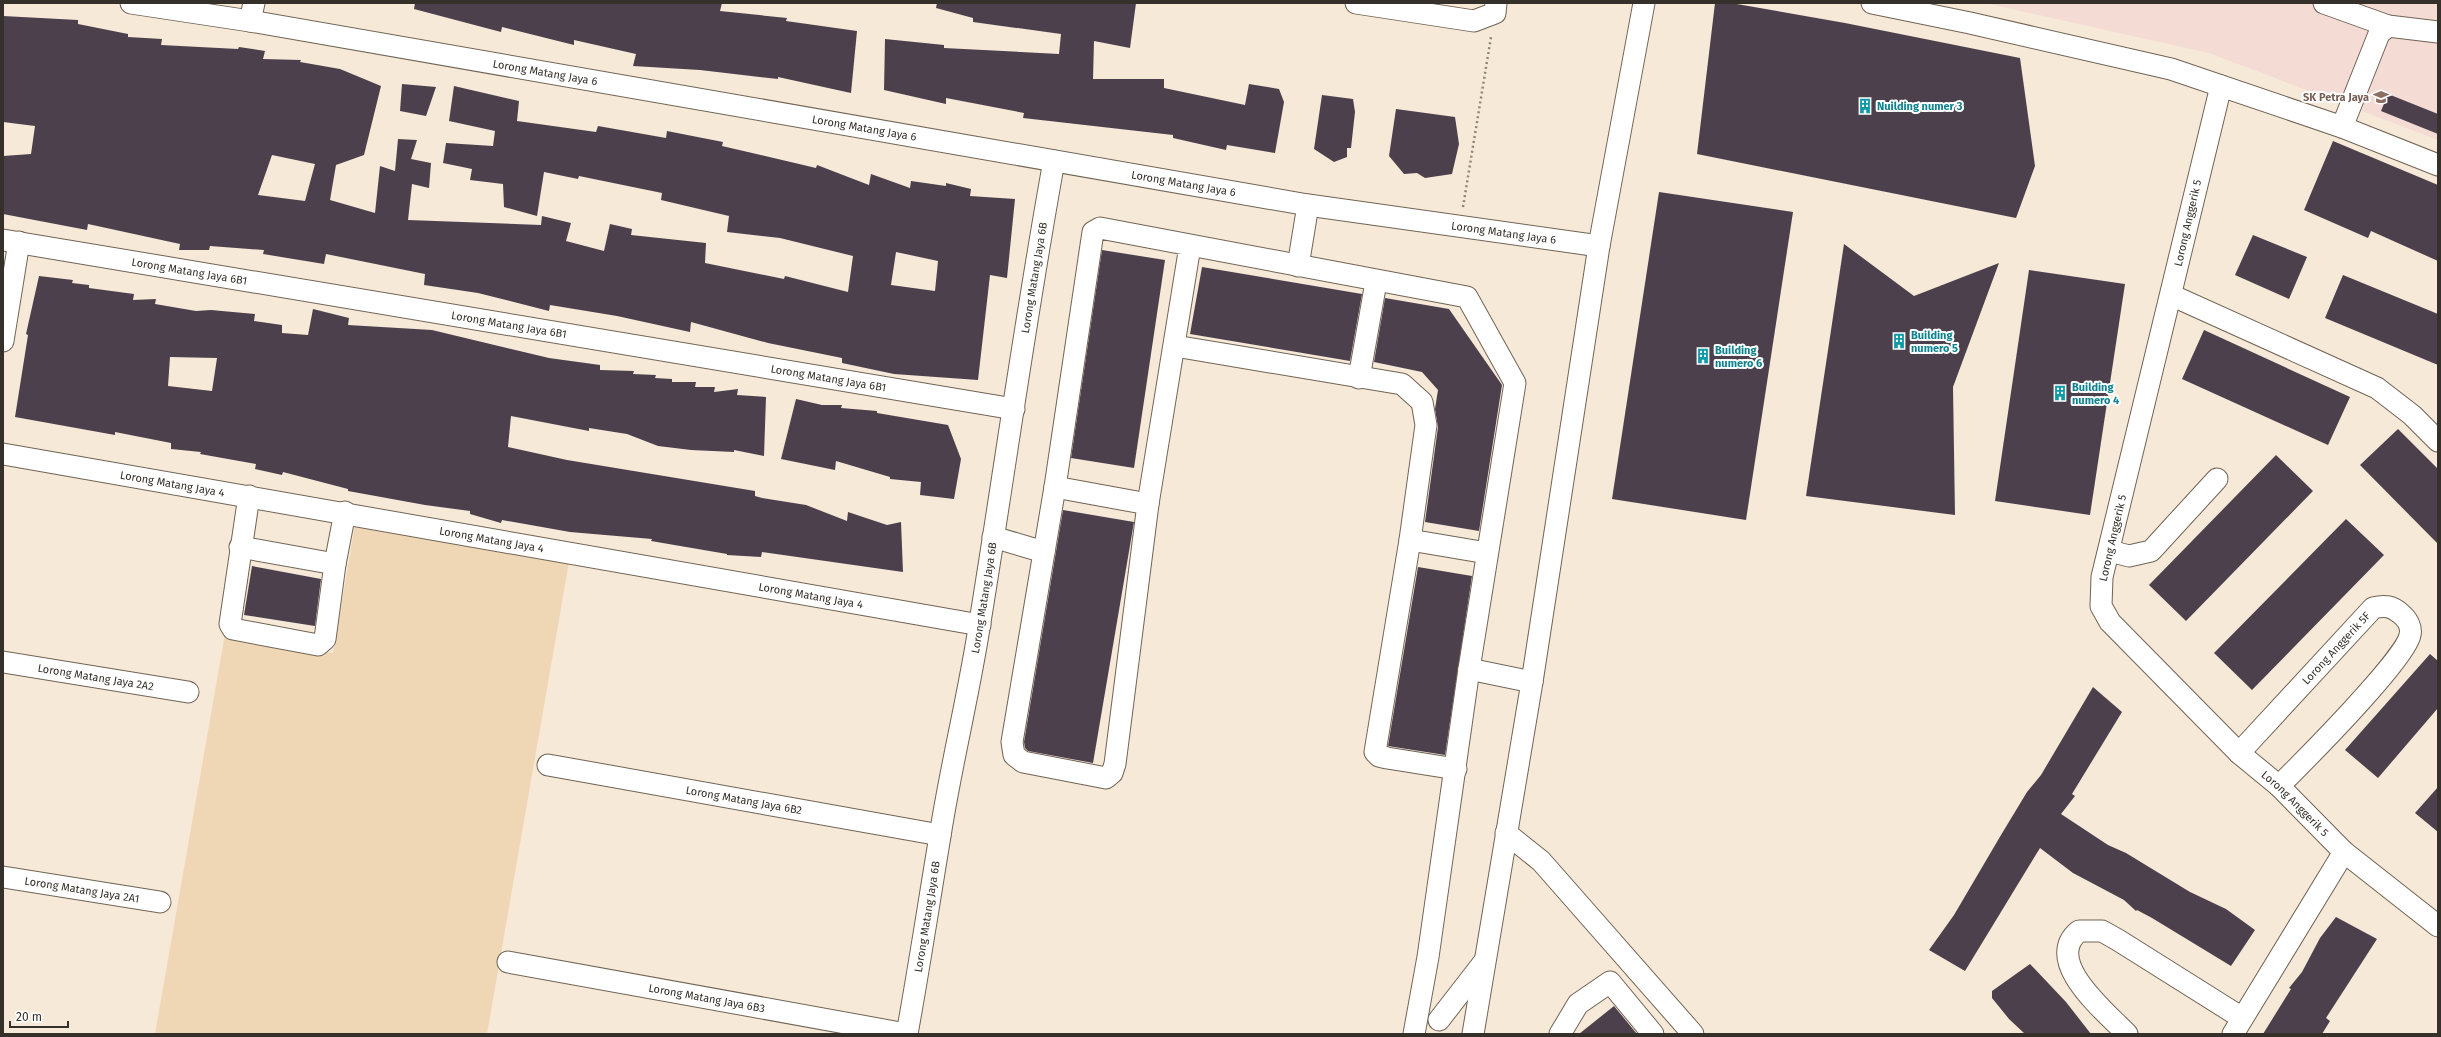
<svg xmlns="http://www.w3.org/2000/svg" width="2441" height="1037" viewBox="0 0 2441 1037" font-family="'Fira Sans',sans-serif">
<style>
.education{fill:#f4dbd4}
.green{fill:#efd7b6}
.building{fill:#4d404d;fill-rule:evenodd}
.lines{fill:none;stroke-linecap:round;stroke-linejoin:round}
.minor-casing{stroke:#706455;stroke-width:23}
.path{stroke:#8e8579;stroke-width:2.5;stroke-dasharray:2 3;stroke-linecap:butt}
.minor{stroke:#fff;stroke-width:21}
.labels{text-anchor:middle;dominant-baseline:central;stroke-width:4;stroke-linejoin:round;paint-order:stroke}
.street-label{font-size:11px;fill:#353029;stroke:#fff}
.education-label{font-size:11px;font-weight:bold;fill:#785e54;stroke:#fff;text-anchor:end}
.culture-label{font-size:11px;font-weight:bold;fill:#0d838f;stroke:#fff;text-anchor:start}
</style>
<rect width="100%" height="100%" fill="#f6e9d8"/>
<path class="education" d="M1985,3H2438V140L2209,53Z"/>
<path class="green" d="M355,525L569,562L487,1034H155L225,634L333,653Z"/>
<path class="building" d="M415,3H722L720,11L787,18L786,21L857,31L851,93L778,77V79L700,70L633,66L636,54L574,40V45L502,27L501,32L414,9Z
M937,3H1136L1130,48L1094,41L1093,79H1164V88L1245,105L1249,84L1279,89L1284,102L1275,153L1227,145L1226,150L1173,138V135L1023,118L1024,113L946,98V104L884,90L885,39L944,45V48L1059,54L1061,34L973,22V18L936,8Z
M1715,3H1731L1845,23L2020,58L2035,166L2016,218L1697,154Z
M3,16L78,20V24L128,34V37L162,39L161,45L238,49L239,47L265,51L263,59L301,60L300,62L340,69L381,86L364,155L336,165L330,200L375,213L380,166L395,171L398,139L417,140L411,159L431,163L429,188L412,184L408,220L541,225L542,216L571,223L566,241L604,251L610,224L632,229L631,235L706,243L705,263L784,279L785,276L848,292L853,256L780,238L727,232L729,216L661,200L662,193L579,176L578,179L544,172L537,216L504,207L503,184L470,180L472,169L443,163L446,143L493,146L495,131L449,121L454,86L519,101L517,121L596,132L598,126L666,138L667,131L723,142L722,146L816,168L817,165L869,185L871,174L910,188L911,181L946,186V183L971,189L970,196L1015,199L1007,278L990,275L978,380L894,374L842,363V358L768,343L691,322L690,332L617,316L550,305L549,311L478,293L424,285L425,274L326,254L324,264L263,254L264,250L210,246L209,250H179L180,244L88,224L87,230L3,214V156L31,154L35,126L3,122ZM272,155L315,164L305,201L258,195ZM896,252L938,261L935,291L891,285Z
M402,84L436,87L426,116L400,111Z
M2388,94L2438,114V134L2381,111Z
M1322,95L1353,99L1355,112L1351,148H1347V157L1334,162L1314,149Z
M1396,109L1455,117L1459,144L1452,174L1425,178L1417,173L1404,174L1389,156Z
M2333,141L2438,185V261L2371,231L2368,238L2304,210Z
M1659,192L1793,212L1746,520L1612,499Z
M2253,235L2307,257L2289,299L2235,275Z
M1844,244L1914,296L1999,263L1953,387L1955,515L1806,496Z
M1102,250L1165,260L1134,468L1071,458Z
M1202,267L1362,294L1350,361L1190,334Z
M2029,270L2125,284L2090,515L1995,501Z
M2343,275L2438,314V365L2325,318Z
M39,276L73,280L72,283L89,285V288L134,294L133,300L156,299L155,304L196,311L211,310L255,314L254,321L282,325V333L308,335L313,309L349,318L348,325L432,330L549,358L600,365V370L634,371L633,374L656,375L655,378L672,379V382H696L695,387H715L714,392L738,389L737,395L766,397L764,456L734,450V452L691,450L658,446L627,434L589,428V431L511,416L508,447L567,460L755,491V496L762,498L806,505L847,521L848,512L887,525L901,522L903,572L762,552L761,557L727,555V554L651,541L652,539L570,532L502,520L501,523L470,514V511L425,505L348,491V489L283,472L282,475L255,469L256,464L200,454L201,452L171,449V443L115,432V435L15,417L28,335L26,334ZM170,357L217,358L212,391L168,386Z
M1385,298L1449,309L1502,385L1479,531L1425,522L1438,427L1435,409L1438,390L1422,372L1374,362Z
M2204,330L2350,397L2328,445L2182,379Z
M796,399L822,405H842L841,408L877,411V413L948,425L961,459L954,499L920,495L921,482L890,479V477L836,461L835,470L781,459Z
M2398,429L2438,469V544L2360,465Z
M2276,455L2313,491L2186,621L2149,585Z
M1063,510L1134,522L1093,763L1028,751L1025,748L1024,742Z
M2346,519L2384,555L2252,690L2214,653Z
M252,566L321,579L315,626L244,615Z
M1418,567L1472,576L1445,755L1388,746Z
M2430,654L2438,661V708L2378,778L2345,750Z
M2093,687L2122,712L2072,794L2075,796L2061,814L2108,845L2126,853L2190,892L2226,909L2255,930L2231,966L2152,918L2137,910L2136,911L2124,900L2073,873L2040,848L1965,971L1929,950L1954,915L2001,835L2027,792L2041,775Z
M2438,787V832L2415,813Z
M2336,917L2377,939L2326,1018L2330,1021L2322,1034H2263L2291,989L2289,988L2302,972L2320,938Z
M2030,964L2066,1002L2091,1034H2025L2009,1019L1992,998V991Z
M1614,1006L1637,1034H1579Z"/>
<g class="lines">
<defs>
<g id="minor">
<path id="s1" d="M131,3L250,21L1308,205L1599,246"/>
<path d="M1356,3L1474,21L1495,13L1496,3"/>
<path d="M1872,3L1970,23L2171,69L2342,127L2438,165"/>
<path d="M2324,3L2388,26L2438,32"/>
<path d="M250,21L254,3"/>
<path id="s2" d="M2221,86L2102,577L2101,606L2110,622L2239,753L2279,786L2344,852L2438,926"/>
<path d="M2342,127L2379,34L2388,26"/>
<path id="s3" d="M3,240L1014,409"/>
<path d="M1190,246L1148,504L1115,764L1112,773L1106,778L1023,762L1014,755L1012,742L1055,487L1093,232L1100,228L1467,297L1515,383L1469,669L1428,957L1414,1034"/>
<path d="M1298,266L1308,205"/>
<path d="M2171,295L2377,388L2412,415L2438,441"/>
<path d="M3,341L19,242"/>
<path d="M1175,346L1402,384L1422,402L1426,425L1410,540L1375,752L1379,756L1387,758L1456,769"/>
<path d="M1359,378L1376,282"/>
<path id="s4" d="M3,454L980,625"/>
<path d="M1055,487L1148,504"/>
<path d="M249,496L230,624L233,629L318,645L325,639L335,564L345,512"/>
<path d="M993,537L1044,552"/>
<path d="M1410,540L1487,553"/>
<path d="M240,547L335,564"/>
<path d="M2110,551L2129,556L2151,551L2217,479"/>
<path id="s5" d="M3,662L188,692"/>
<path d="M1469,669L1532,682"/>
<path id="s6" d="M2239,753L2373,608C2385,605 2392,606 2401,614C2407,619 2412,627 2410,635C2406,659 2301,764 2279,786"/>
<path id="s7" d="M548,765L940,835"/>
<path d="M1506,833L1541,861L1693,1034"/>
<path id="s8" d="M3,877L160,902"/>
<path id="s9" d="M508,962L906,1034"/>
<path d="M1439,1020L1484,962"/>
<path id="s10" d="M907,1034C919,968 929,902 940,836C951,765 969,694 980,622C1005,468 1026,314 1054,161"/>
<path d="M1473,1034L1532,682L1599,246L1644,3"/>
<path d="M1560,1034L1578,1004L1610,982L1653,1034"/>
<path d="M2127,1034C2106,1012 2042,961 2079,931H2102L2118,940L2242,1018"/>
<path d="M2233,1034L2344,852"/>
</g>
</defs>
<use href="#minor" class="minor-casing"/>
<path class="path" d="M1463,207L1491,37"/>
<use href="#minor" class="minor"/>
</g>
<defs>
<symbol id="school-bare" viewBox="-9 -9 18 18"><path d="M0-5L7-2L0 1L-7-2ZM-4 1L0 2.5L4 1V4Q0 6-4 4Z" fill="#8d6e63" stroke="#fff" stroke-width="2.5" paint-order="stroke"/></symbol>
<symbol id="building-bare" viewBox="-9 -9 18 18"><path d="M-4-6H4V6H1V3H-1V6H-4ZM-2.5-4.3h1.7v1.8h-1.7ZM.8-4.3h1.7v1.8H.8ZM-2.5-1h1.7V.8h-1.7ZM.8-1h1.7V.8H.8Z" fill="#0f9aa8" stroke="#fff" stroke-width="2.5" paint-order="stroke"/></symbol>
</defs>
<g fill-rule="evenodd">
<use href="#school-bare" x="2370" y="86" width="22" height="22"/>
<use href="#building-bare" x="1854" y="95" width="22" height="22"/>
<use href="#building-bare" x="1888" y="330" width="22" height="22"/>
<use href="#building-bare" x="1692" y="345" width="22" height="22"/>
<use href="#building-bare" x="2049" y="382" width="22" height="22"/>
</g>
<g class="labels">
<g class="street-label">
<text stroke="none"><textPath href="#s1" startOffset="420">Lorong Matang Jaya 6</textPath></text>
<text stroke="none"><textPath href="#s1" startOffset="744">Lorong Matang Jaya 6</textPath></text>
<text stroke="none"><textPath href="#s1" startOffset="1068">Lorong Matang Jaya 6</textPath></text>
<text transform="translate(2188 223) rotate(-77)">Lorong Anggerik 5</text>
<text stroke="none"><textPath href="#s1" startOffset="1392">Lorong Matang Jaya 6</textPath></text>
<text stroke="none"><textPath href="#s3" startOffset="189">Lorong Matang Jaya 6B1</textPath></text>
<text stroke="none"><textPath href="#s10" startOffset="767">Lorong Matang Jaya 6B</textPath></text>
<text stroke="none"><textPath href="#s3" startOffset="513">Lorong Matang Jaya 6B1</textPath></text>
<text stroke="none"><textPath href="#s3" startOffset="837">Lorong Matang Jaya 6B1</textPath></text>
<text stroke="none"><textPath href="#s4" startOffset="172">Lorong Matang Jaya 4</textPath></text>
<text stroke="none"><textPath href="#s4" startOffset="496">Lorong Matang Jaya 4</textPath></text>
<text transform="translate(2113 538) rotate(-77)">Lorong Anggerik 5</text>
<text stroke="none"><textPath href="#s4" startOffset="820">Lorong Matang Jaya 4</textPath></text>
<text stroke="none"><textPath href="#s10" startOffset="443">Lorong Matang Jaya 6B</textPath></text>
<text stroke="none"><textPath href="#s6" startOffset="143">Lorong Anggerik 5F</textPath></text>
<text stroke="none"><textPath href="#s5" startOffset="94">Lorong Matang Jaya 2A2</textPath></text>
<text stroke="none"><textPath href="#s7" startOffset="199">Lorong Matang Jaya 6B2</textPath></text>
<text stroke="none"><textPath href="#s2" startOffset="812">Lorong Anggerik 5</textPath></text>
<text stroke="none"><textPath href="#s8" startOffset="80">Lorong Matang Jaya 2A1</textPath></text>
<text stroke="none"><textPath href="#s10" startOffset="119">Lorong Matang Jaya 6B</textPath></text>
<text stroke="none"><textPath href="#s9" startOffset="202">Lorong Matang Jaya 6B3</textPath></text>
</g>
<g class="education-label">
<text x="2369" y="97">SK Petra Jaya</text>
</g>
<g class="culture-label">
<text x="1877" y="106">Nuilding numer 3</text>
<text x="1911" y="335">Building<tspan x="1911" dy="13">numero 5</tspan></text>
<text x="1715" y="350">Building<tspan x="1715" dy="13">numero 6</tspan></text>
<text x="2072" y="387">Building<tspan x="2072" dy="13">numero 4</tspan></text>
</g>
</g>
<rect width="2441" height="1037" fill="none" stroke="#353029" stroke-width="8"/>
<path d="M10 1021v6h58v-6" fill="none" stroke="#353029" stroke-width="2"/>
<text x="16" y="1021" font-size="12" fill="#353029" stroke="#ffffff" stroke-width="3" paint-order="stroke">20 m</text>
</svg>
